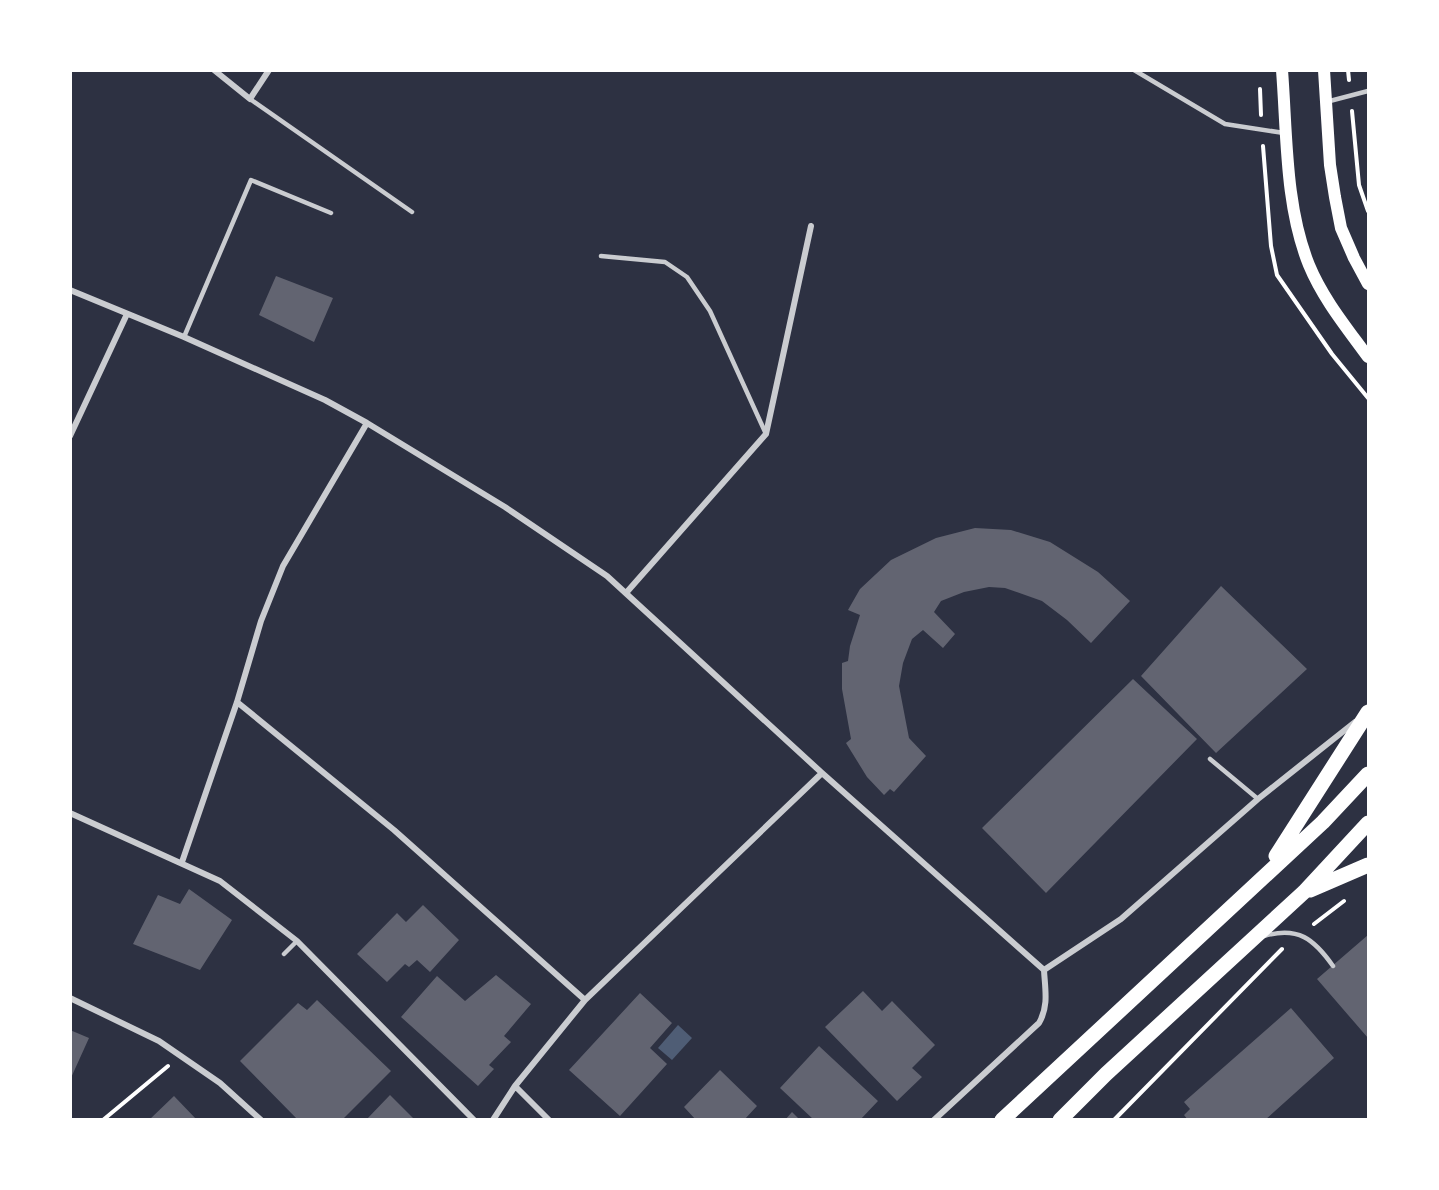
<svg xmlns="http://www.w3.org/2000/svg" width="1439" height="1190" viewBox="0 0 1439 1190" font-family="'Work Sans',sans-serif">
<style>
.water{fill:#4f5d75}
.building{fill:#626471}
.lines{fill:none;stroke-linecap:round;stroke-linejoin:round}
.path{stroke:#fff;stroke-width:4}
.service{stroke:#caccd0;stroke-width:4.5}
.minor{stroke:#caccd0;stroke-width:6}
.secondary{stroke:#fff;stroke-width:12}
.primary{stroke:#fff;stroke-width:15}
</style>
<rect width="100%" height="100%" fill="#2d3142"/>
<path class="water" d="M678,1025L692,1038L672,1060L658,1048Z"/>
<path class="building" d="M276,276L333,298L314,342L259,315Z
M975,528L1011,530L1050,542L1098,572L1130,601L1091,643L1067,620L1042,601L1005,588L989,587L964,592L941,601L934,612L955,634L943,648L923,630L912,639L903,663L899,686L909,738L926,756L894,792L890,789L884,795L867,777L846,743L851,739L842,689V663L848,661L850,646L860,615L848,610L860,589L891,560L936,538Z
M1221,586L1307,669L1216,753L1141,676Z
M1133,679L1197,739L1046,893L982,828Z
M189,889L232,920L200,970L133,944L158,895L180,904Z
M423,905L459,940L430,972L417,960L409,967L405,964L387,982L357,954L397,913L406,922Z
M1368,935V1038L1317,979Z
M496,975L531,1004L504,1036L511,1042L489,1065L494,1069L478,1086L401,1017L437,976L465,1001Z
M863,991L882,1011L892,1001L935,1045L912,1068L922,1077L897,1101L825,1027Z
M640,993L672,1023L650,1048L667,1064L620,1116L569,1070Z
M317,1000L391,1071L342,1120H298L240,1061L298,1003L307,1010Z
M1291,1008L1334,1058L1265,1120H1188L1184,1115L1190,1109L1184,1102Z
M70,1030L89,1038L70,1080Z
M819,1046L878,1101L860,1120H814L780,1088Z
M720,1070L757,1106L744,1120H696L684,1107Z
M390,1095L415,1120H366Z
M174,1096L197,1120H149Z
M792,1112L800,1120H785Z"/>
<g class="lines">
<path class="path" d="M1348,70L1349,80
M1260,89L1261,115
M1352,111L1359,185L1368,211
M1263,146L1271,246L1277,275L1332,354L1368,398
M1314,924L1344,901
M103,1120L168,1066
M1114,1120L1282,949"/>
<path class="service" d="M1134,70L1225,124L1284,133
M250,99L412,212
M1326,102L1368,91
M601,256L665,262L687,277L710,311L766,434
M184,337L251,180L331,213
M1210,759L1258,799
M1264,936C1298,926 1314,939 1333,966
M284,954L297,941"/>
<path class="minor" d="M214,70L250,99L269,70
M70,290L184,337L325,400L367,423L505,507L607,576L822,773L1044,970
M70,436L127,314
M626,593L766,434L811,226
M237,702L394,830L585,1000
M70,813L220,881L297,941L474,1120
M182,862L237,702L261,621L283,566L367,423
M1044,970L1121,919L1258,799L1355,722
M70,998L159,1041L220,1083L261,1120
M515,1086L549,1120
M493,1120L515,1086L585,1000L822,773
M934,1120L1039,1023C1049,1006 1045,989 1044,970"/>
<path class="secondary" d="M1282,70C1287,134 1285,206 1309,265C1323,299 1347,328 1368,357
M1324,70L1330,165L1335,197L1341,228L1354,258L1368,284"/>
<path class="primary" d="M1276,856L1368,712
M1310,890L1368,865
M1002,1120L1323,822L1368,774
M1060,1120L1106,1074L1304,892L1368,823"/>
</g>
<rect width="1439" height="1190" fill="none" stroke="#ffffff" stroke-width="144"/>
</svg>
